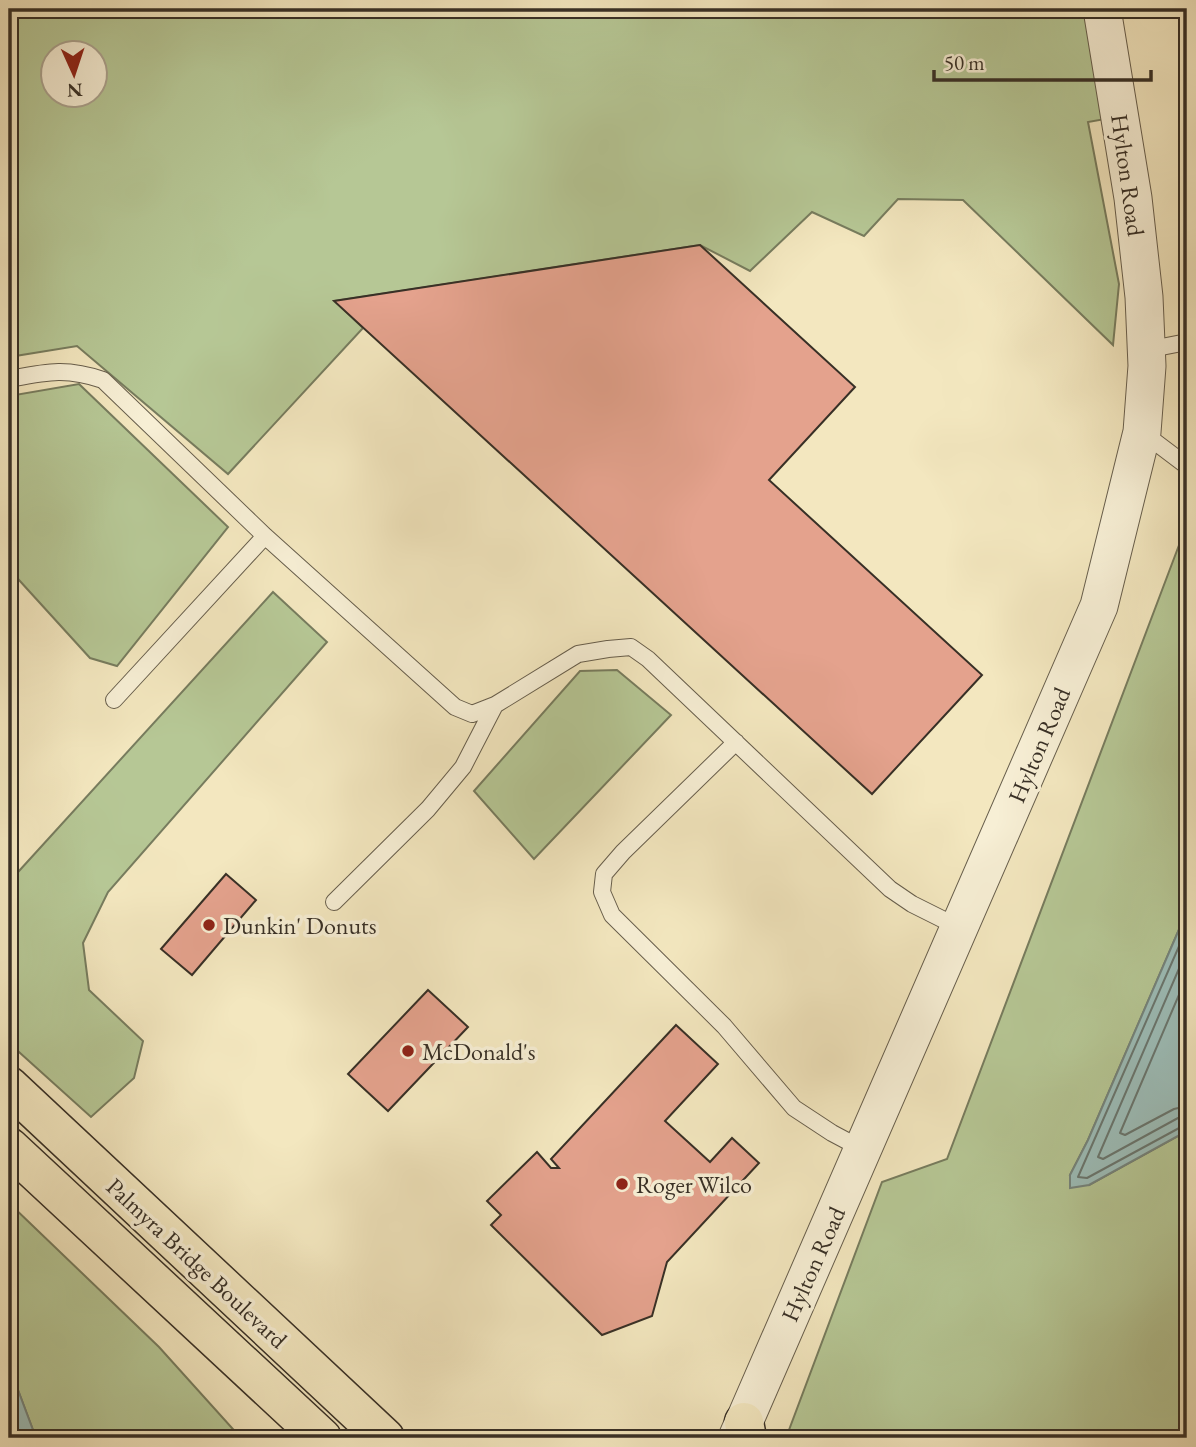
<svg xmlns="http://www.w3.org/2000/svg" width="1196" height="1447" viewBox="0 0 1196 1447" font-family="'EB Garamond',serif">
<style>
.green{fill:#b6c795;stroke:#777c5e;stroke-width:2;fill-rule:evenodd}
.water{fill:#9dbeb9;stroke:#75857e;stroke-width:2}
.lines{fill:none;stroke-linecap:round;stroke-linejoin:round}
.shore{stroke:#6a7770;stroke-width:2}
.building{fill:#e4a28d;stroke:#383026;stroke-width:2}
.service-casing{stroke:#675e4c;stroke-width:18}
.tertiary-casing{stroke:#675e4c;stroke-width:39}
.trunk-casing{stroke:#383026;stroke-width:41}
.service{stroke:#f7efd5;stroke-width:16}
.tertiary{stroke:#f7efd5;stroke-width:37}
.trunk{stroke:#f3e7bf;stroke-width:38}
.poi-dot{fill:#8f2418;stroke:#f7efd5;stroke-width:2.5}
.labels{text-anchor:middle;dominant-baseline:central;stroke-width:7;stroke-linejoin:round;paint-order:stroke}
.street-label{font-size:24px;fill:#383026;stroke:#f7efd5}
.poi-label{font-size:24px;fill:#383026;stroke:#f7efd5;text-anchor:start}
</style>
<rect width="100%" height="100%" fill="#f3e7bf"/>
<filter id="stains"><feTurbulence type="fractalNoise" baseFrequency=".00286" numOctaves="4"/><feColorMatrix values="0 0 0 0 .2 0 0 0 0 .09 0 0 0 0 .02 0 0 0 .5 -.17"/></filter>
<radialGradient id="worn" r=".72"><stop offset=".6" stop-color="#630" stop-opacity="0"/><stop offset="1" stop-color="#630" stop-opacity=".3"/></radialGradient>
<path class="green" d="M9,9H1102L1122,116L1088,122L1119,284L1113,345L963,200L898,199L864,236L812,212L750,271L700,245L335,301L363,328L228,474L77,346L9,357ZM52,52H94V94H52Z
M79,384L228,527L117,666L90,658L9,569V396Z
M1187,524V911L1088,1140L1070,1175L1089,1185L1187,1131V1438H786L882,1182L947,1159Z
M273,592L327,642L108,892L83,943L89,990L143,1041L134,1078L91,1117L9,1043V882Z
M617,670L671,715L534,859L474,791L580,671Z
M9,1203L159,1347L241,1438H36L9,1366Z"/>
<path class="water" d="M1187,911V1131L1089,1185L1070,1188V1175L1088,1140Z
M9,1366L36,1438H9Z"/>
<g class="lines">
<path class="shore" d="M1187,928L1078,1177L1087,1178L1181,1127L1187,1126
M1187,950L1098,1157L1103,1159L1178,1118L1187,1117
M1187,976L1120,1133L1125,1135L1174,1109L1187,1106"/>
</g>
<path class="building" d="M700,245L855,387L769,480L982,675L872,794L334,301Z
M226,874L256,900L192,975L161,949Z
M428,990L468,1027L388,1111L348,1074Z
M676,1025L718,1064L665,1121L710,1162L732,1138L759,1163L667,1262L652,1316L602,1335L491,1225L501,1215L487,1201L537,1152L551,1168H559L551,1159Z"/>
<g class="lines">
<defs>
<path id="service" d="M1146,350L1187,342
M9,379C46,372 66,367 103,380L265,536L455,707L472,714L495,705L578,654L608,649L631,647L648,659L890,889L912,904L960,928
M1142,432L1187,466
M114,700L265,536
M736,742L623,852L604,874L602,892L612,915L724,1026L794,1108L832,1133L864,1150
M334,902L428,809L463,767L495,705"/>
<path id="tertiary" d="M737,1438L1099,606L1142,432L1147,366L1144,297L1133,198L1102,9"/>
<path id="trunk" d="M9,1086L385,1438
M9,1147L322,1438
M744,1422L747,1438"/>
</defs>
<use href="#service" class="service-casing"/>
<use href="#tertiary" class="tertiary-casing"/>
<use href="#trunk" class="trunk-casing"/>
<use href="#service" class="service"/>
<use href="#tertiary" class="tertiary"/>
<use href="#trunk" class="trunk"/>
</g>
<g class="poi-dot">
<circle cx="209" cy="925" r="7"/>
<circle cx="408" cy="1051" r="7"/>
<circle cx="622" cy="1184" r="7"/>
</g>
<g class="labels">
<g class="street-label">
<text transform="translate(1128 175) rotate(82)">Hylton Road</text>
<text transform="translate(1039 745) rotate(-67)">Hylton Road</text>
<text transform="translate(197 1263) rotate(43)">Palmyra Bridge Boulevard</text>
<text transform="translate(813 1264) rotate(-66)">Hylton Road</text>
</g>
<g class="poi-label">
<text x="223" y="925">Dunkin' Donuts</text>
<text x="422" y="1051">McDonald's</text>
<text x="636" y="1184">Roger Wilco</text>
</g>
</g>
<rect width="1196" height="1447" fill="none" stroke="#f3e7bf" stroke-width="35"/>
<rect x="10" y="10" width="1175" height="1426" fill="none" stroke="#383026" stroke-width="3.5"/>
<rect x="18" y="18" width="1161" height="1412" fill="none" stroke="#383026" stroke-width="2"/>
<g transform="translate(74 74) rotate(177)"><circle r="33" fill="#f7efd5" stroke="#aba38f" stroke-width="2"/>
<path d="M0-5L12 26L0 18L-12 26Z" fill="#8f2418"/>
<text y="-10" font-size="19" font-weight="bold" text-anchor="middle" fill="#383026">N</text>
</g>
<path d="M934 70v10h217v-10" fill="none" stroke="#383026" stroke-width="3.5"/>
<text x="944" y="70" font-size="21" fill="#383026" stroke="#f7efd5" stroke-width="5" paint-order="stroke">50 m</text>
<rect width="100%" height="100%" filter="url(#stains)"/>
<rect width="100%" height="100%" fill="url(#worn)"/>
</svg>
